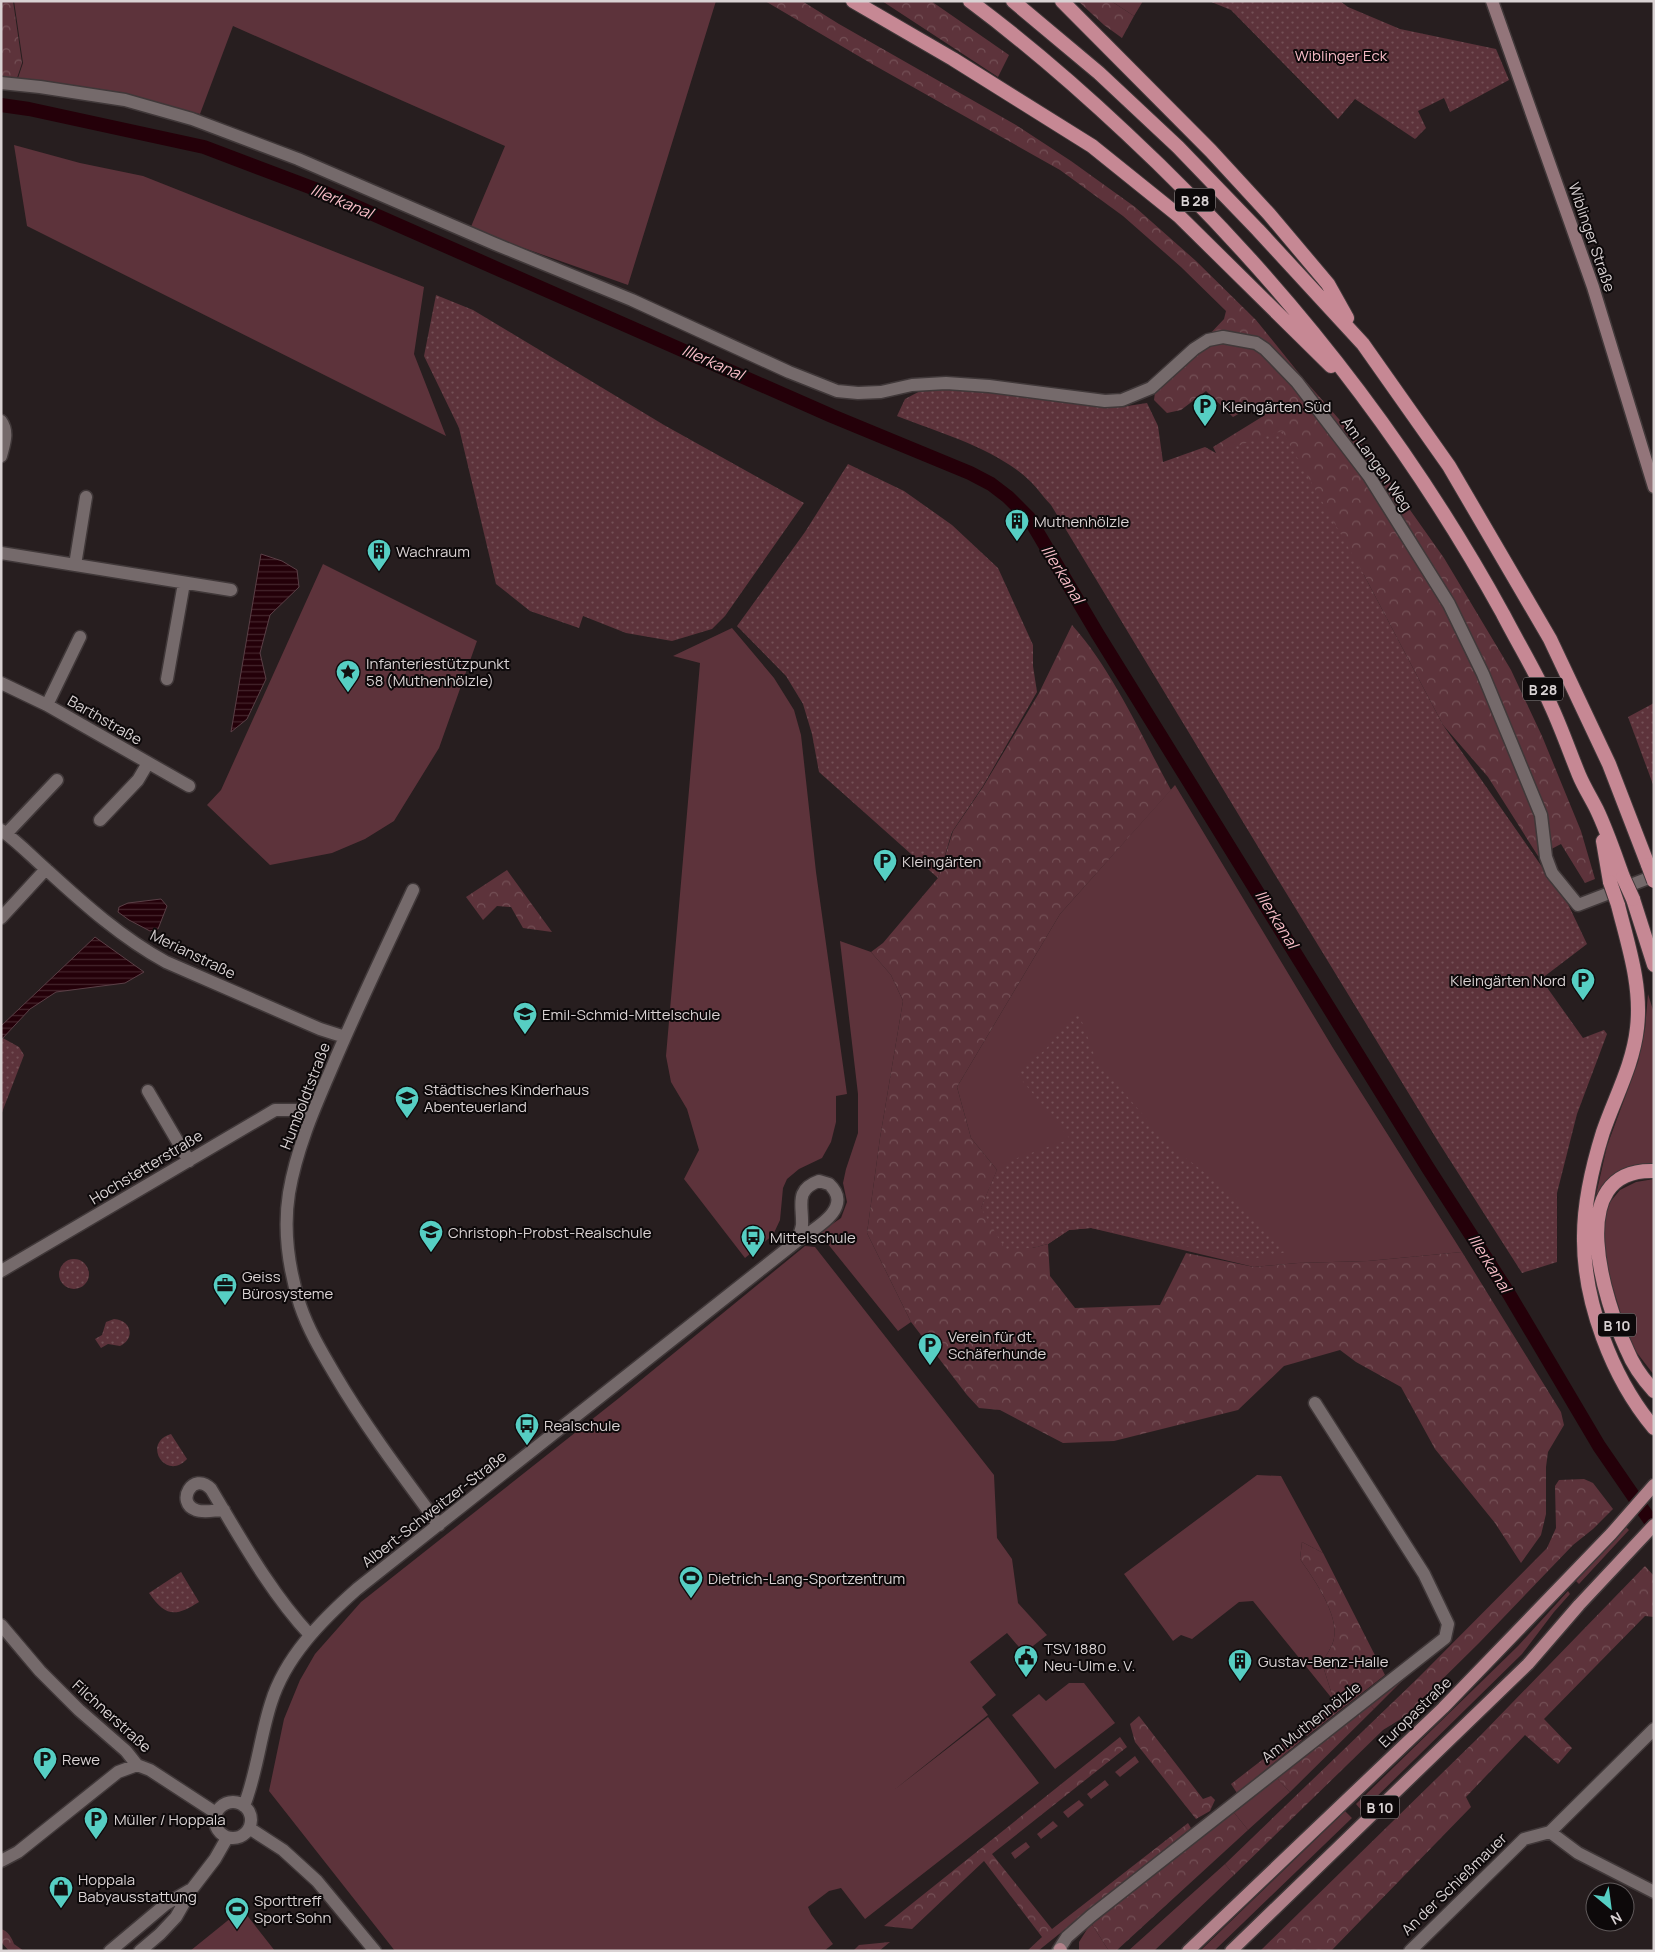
<svg xmlns="http://www.w3.org/2000/svg" width="1655" height="1952" viewBox="0 0 1655 1952" font-family="Manrope,sans-serif">
<style>
.grass{fill:#5d333b}
.forest{fill:url(#forest-crowns)}
.park{fill:url(#park-dots)}
.water{fill:url(#water-rules);stroke:#5a3f46}
.lines{fill:none;stroke-linecap:round;stroke-linejoin:round}
.canal{stroke:#240009;stroke-width:14}
.minor-casing{stroke:#403839;stroke-width:15}
.secondary-casing{stroke:#403839;stroke-width:15}
.primary-casing{stroke:#403839;stroke-width:15}
.trunk-casing{stroke:#403839;stroke-width:16}
.minor{stroke:#756a6b;stroke-width:12}
.secondary{stroke:#93757a;stroke-width:12}
.primary{stroke:#b2818a;stroke-width:12}
.trunk{stroke:#c68894;stroke-width:14}
.trunk-bridge-casing{stroke:#403839;stroke-width:16;stroke-linecap:butt}
.trunk-bridge{stroke:#c68894;stroke-width:14}
.labels{text-anchor:middle;dominant-baseline:central;stroke-width:4;stroke-linejoin:round;paint-order:stroke}
.shield{fill:#0d090a;stroke:#9c9697;stroke-width:1}
.shield-label{font-size:14px;font-weight:bold;fill:#d9d2d3}
.park-label{font-size:15px;fill:#f8bcc7;stroke:#0d090a}
.street-label{font-size:15px;fill:#d9d2d3;stroke:#0d090a}
.poi-label{font-size:15px;fill:#d9d2d3;stroke:#0d090a;text-anchor:start}
.water-label{font-size:16px;font-style:italic;fill:#f8bdc7;stroke:#0d090a}
</style>
<defs>
<pattern id="forest-crowns" width="20" height="18" patternUnits="userSpaceOnUse" patternTransform="scale(1.25)"><rect width="20" height="18" fill="#5d333b"/><path d="M2 6a3 3 0 1 1 6 0M12 15a3 3 0 1 1 6 0" fill="none" stroke="#745056"/></pattern>
<pattern id="park-dots" width="8" height="8" patternUnits="userSpaceOnUse" patternTransform="scale(1.25)"><rect width="8" height="8" fill="#5d333b"/><path d="M2 2h.1M6 6h.1" fill="none" stroke="#745056" stroke-width="1.8" stroke-linecap="round"/></pattern>
<pattern id="water-rules" width="6" height="5" patternUnits="userSpaceOnUse" patternTransform="scale(1.25)"><rect width="6" height="5" fill="#240009"/><path d="M0 2.5h6" fill="none" stroke="#43242c"/></pattern>
</defs>
<rect width="100%" height="100%" fill="#271e1f"/>
<path class="grass" d="M14,1H716L628,285L470,229L505,146L233,26L200,114L129,97L17,81L23,63Z
M1111,1H1143L1134,16Z
M14,145L80,163L143,176L424,287L414,354L446,436L27,226Z
M323,564L477,641L439,748L394,821L365,839L332,853L270,865L207,805L221,790Z
M732,628L774,678L794,710L801,735L816,872L847,1094L836,1096V1122L831,1142L822,1158L799,1169L787,1179L783,1188L780,1220L773,1235L745,1258L684,1179L699,1150L687,1109L671,1082L666,1056L700,663L673,656Z
M1175,785L1333,1048L1462,1252L1368,1261L1298,1263L1254,1267L1091,1228L1069,1230L1048,1244L981,1208L997,1170L971,1138L957,1087L1060,914Z
M840,941L871,952L891,975L903,1001L880,1138L867,1233L911,1322L898,1331L819,1233L841,1218L847,1202L843,1183L846,1169L858,1133V1094Z
M1648,994L1654,1013V1164C1628,1163 1614,1178 1596,1195L1607,1146L1638,1062L1645,1029Z
M1654,1179V1375L1634,1349L1626,1331L1603,1255L1602,1223L1610,1202L1620,1190L1636,1182Z
M805,1246L815,1247L994,1475L997,1538L1012,1559L1018,1603L1047,1635L1024,1653L1007,1633L970,1662L996,1695L982,1707L988,1715L894,1790L988,1717L1039,1783L865,1919L841,1888L829,1891L808,1907L811,1914L833,1944L824,1951H395L269,1791L284,1719L300,1680L315,1654L361,1602L619,1398Z
M1257,1475L1281,1476L1323,1553L1302,1542L1300,1559C1313,1578 1339,1614 1334,1638C1333,1646 1326,1655 1322,1663L1334,1701L1253,1601L1239,1602L1192,1639L1181,1635L1173,1641L1124,1574Z
M1626,1527L1629,1530L1579,1584L1576,1581Z
M1568,1591L1570,1594L1554,1612L1522,1654L1362,1811L1356,1804L1518,1646Z
M1429,1654L1374,1709L1368,1702Z
M1069,1683H1084L1115,1723L1055,1769L1012,1715L1039,1694L1046,1701Z
M1135,1756L1139,1762L1120,1777L1115,1772Z
M1274,1775L1290,1792L1248,1830L1232,1810Z
M1105,1780L1109,1785L1091,1799L1087,1794Z
M1079,1800L1084,1805L1068,1818L1063,1812Z
M1345,1811L1352,1818L1214,1951H1200Z
M1053,1821L1058,1826L1041,1839L1037,1834Z
M1026,1842L1030,1847L1015,1859L1011,1853Z
M1225,1864L1234,1875L1154,1951H1128Z
M242,1909L275,1951H190Z
M1091,1923L1109,1951H1079V1942Z"/>
<path class="forest" d="M1,1H13L22,63L16,81L1,83Z
M765,1H802L839,24L1016,125L1071,161L1135,207L1196,261L1256,320L1302,377L1374,459L1444,558L1511,670L1542,736L1581,831L1595,879L1585,883L1561,844L1538,856L1488,777L1443,725L1364,575L1216,453L1213,447L1265,415L1258,403L1233,417L1206,391L1181,410L1167,413L1154,400L1155,392L1224,319L1226,311L1181,267L1123,216L1060,170L872,64Z
M882,1H931L1009,55L998,77Z
M1078,1H1111L1134,16L1122,38L1104,25Z
M1072,625C1112,669 1142,737 1171,790L1060,914L957,1087L971,1138L997,1170L981,1208L1032,1248L1048,1244L1050,1276L1075,1308L1160,1305L1186,1253L1254,1267L1298,1263L1368,1261L1462,1252L1561,1412L1564,1425L1548,1452L1546,1467V1514L1541,1535L1521,1563L1495,1523L1435,1449L1401,1387L1356,1362L1340,1350L1284,1366L1238,1410L1114,1441L1063,1443L1000,1410L979,1408L967,1395L911,1322L867,1233L880,1138L903,1001L891,975L871,952L883,943L938,878L953,831L983,787L1039,693Z
M507,870L552,932L523,928L511,907L497,906L483,920L466,897Z
M1584,1479L1593,1483L1613,1509L1593,1529L1573,1545L1479,1643L1404,1717L1383,1730L1234,1875L1225,1864L1419,1677L1547,1548L1556,1528L1555,1486L1559,1480Z
M1302,1542L1323,1553L1385,1675L1307,1736L1302,1729L1334,1701L1322,1663C1326,1655 1333,1646 1334,1638C1339,1614 1313,1578 1300,1559Z
M1645,1566L1654,1576V1617L1645,1616L1544,1719L1572,1748L1558,1764L1525,1735L1466,1797L1471,1807L1331,1951H1260L1479,1737Z
M1368,1702L1374,1709L1290,1792L1274,1775Z
M1139,1716L1203,1799L1211,1796L1215,1800L1210,1811L1196,1819L1135,1742L1130,1724Z
M1297,1733L1302,1740L1237,1793L1231,1784Z
M1120,1737L1127,1747L992,1854L1052,1929L1188,1823L1191,1828L1038,1951H1027L1042,1937L984,1861L912,1929L884,1926Z
M1232,1810L1248,1830L1116,1951H1109L1091,1923Z
M1,1929C8,1931 12,1938 14,1944L24,1951H9L1,1942Z
M890,1942L879,1951H853L859,1945Z"/>
<path class="park" d="M1209,1H1340L1348,7L1400,29L1496,49L1509,80L1450,112L1444,98L1418,111L1426,128L1415,139L1355,99L1338,119L1231,10Z
M436,295L473,310L664,425L804,503L725,616L712,629L672,641L626,633L583,616L579,628L530,611L496,584L459,428L424,356Z
M924,389L963,390L1121,407L1147,403L1158,426L1163,462L1205,447L1216,453L1282,431L1364,575L1443,725L1568,904L1587,944L1541,979L1583,1038L1604,1030L1607,1034L1577,1114L1557,1193V1262L1522,1273L1439,1143L1263,855L1051,505C1044,498 1038,489 1031,482C996,448 942,434 897,416L905,399Z
M848,464L904,491L952,525L998,568L1033,645V666L1037,692L983,786L952,832L938,878L819,772L812,734L803,704L786,676L737,626L805,532Z
M1654,703V787L1628,717Z
M1078,1011L1096,1060L1168,1144L1232,1194L1287,1252L1251,1259L1091,1228L1069,1230L1048,1244L1032,1248L1005,1249L981,1208L997,1170L1012,1160L1070,1139L1016,1073L1045,1050Z
M1,1037L19,1047L24,1055L1,1115Z
M59 1274a15 15 0 1 1 30 0a15 15 0 1 1-30 0Z
M114,1319C131,1320 136,1338 120,1346L108,1344L101,1348L95,1339L102,1335L106,1322Z
M171,1434L187,1459C166,1482 141,1443 171,1434Z
M181,1572L199,1602C175,1617 166,1617 149,1593Z"/>
<path class="water" d="M261,554L282,561L297,570L299,587L270,615L260,653L266,679L247,719L231,732Z
M161,899L167,906L158,929L150,931L129,920L118,912L119,907L128,903Z
M95,937L144,972L125,983L56,992L30,1009L1,1040V1026Z"/>
<g class="lines">
<path class="canal" d="M1,105L29,109L204,147L323,192L832,416L970,473L991,484L1008,497L1029,518L1097,633L1428,1168L1509,1294L1599,1446L1654,1526"/>
<defs>
<path id="minor" d="M1,83L40,87L125,100L192,119L298,159L495,244L632,300L789,372L837,391L858,393L881,392L912,385L946,383L989,386L1105,401L1122,400L1151,388L1194,349L1208,340L1223,337L1256,343L1265,349L1297,382L1369,476L1449,604L1483,674L1541,815L1546,857L1552,873L1578,905L1654,876
M1,421C9,432 4,444 1,456
M1,553L231,590
M75,565L86,497
M167,679L184,583
M1,683L47,705L189,786
M47,705L80,637
M100,820L138,780L148,763
M1,830C18,842 32,857 48,871C84,904 122,938 166,962L320,1029L345,1037
M6,834L57,780
M413,890C385,950 356,1010 330,1072C313,1111 296,1151 289,1193C283,1231 289,1270 300,1305C308,1329 321,1351 334,1373C365,1426 402,1475 439,1525
M1,918L46,869
M148,1091L189,1161
M1,1271L275,1110H296L312,1115
M224,1510C215,1510 204,1513 196,1510C175,1503 193,1470 211,1489C241,1539 270,1592 310,1635
M1,1625L40,1671L79,1710L126,1751L137,1765L150,1770L216,1813
M215 1820a18 18 0 1 1 36 0a18 18 0 1 1-36 0Z
M244,1806C257,1773 260,1737 271,1703C285,1657 322,1620 357,1589L797,1241C814,1229 855,1208 829,1184L819,1181C794,1190 803,1205 802,1225C801,1231 799,1236 797,1241
M249,1828L283,1850L317,1881L375,1951
M1550,1832L1578,1853L1654,1892
M1,1861L18,1852L118,1772L137,1765
M110,1951L166,1904L190,1890
M140,1951L160,1934L176,1917L192,1889L215,1859L227,1838
M1058,1951L1067,1937L1091,1916L1445,1638L1448,1624L1424,1574L1315,1403
M1410,1951L1524,1839L1550,1832L1654,1729"/>
<path id="secondary" d="M1492,1L1593,287L1654,487"/>
<path id="primary" d="M1060,1949L1061,1951
M1188,1951L1443,1708L1611,1534L1654,1485
M1231,1951L1528,1664L1579,1605L1654,1525"/>
<path id="trunk" d="M853,1L953,59L1092,146L1179,216L1331,366
M970,1C1025,42 1077,87 1127,134C1277,274 1404,434 1503,614C1519,645 1538,676 1552,708C1562,730 1570,753 1579,775C1584,787 1591,798 1597,810C1607,831 1615,855 1623,877
M1013,1L1099,73L1178,147L1258,230L1363,344L1449,466L1550,639L1609,764L1648,865
M1062,1L1211,151L1269,214L1328,284L1347,318
M1603,841L1610,882
M1633,899L1654,965
M1618,905C1628,945 1642,986 1637,1028C1633,1065 1615,1097 1603,1132C1593,1164 1584,1201 1584,1236C1583,1301 1612,1378 1654,1428
M1654,1171C1561,1168 1605,1303 1627,1350C1633,1365 1643,1379 1654,1391"/>
</defs>
<use href="#minor" class="minor-casing"/>
<use href="#secondary" class="secondary-casing"/>
<use href="#primary" class="primary-casing"/>
<use href="#trunk" class="trunk-casing"/>
<use href="#minor" class="minor"/>
<use href="#secondary" class="secondary"/>
<use href="#primary" class="primary"/>
<use href="#trunk" class="trunk"/>
<defs>
<path id="trunk-bridge" d="M1648,865L1654,881
M1623,877L1633,899
M1610,882L1618,905"/>
</defs>
<use href="#trunk-bridge" class="trunk-bridge-casing"/>
<use href="#trunk-bridge" class="trunk-bridge"/>
</g>
<defs>
<symbol id="parking-pin" viewBox="-11 -11 22 30"><path d="M0 17L-7.5 6A9.5 9.5 0 1 1 7.5 6Z" fill="#56cec3" stroke="#0d090a"/><path d="M-3.5-5.5H1a3.5 3.5 0 0 1 0 7H-1V5.5H-3.5ZM-1-3.4V-.6H.8a1.4 1.4 0 0 0 0-2.8Z" fill="#111"/></symbol>
<symbol id="building-pin" viewBox="-11 -11 22 30"><path d="M0 17L-7.5 6A9.5 9.5 0 1 1 7.5 6Z" fill="#56cec3" stroke="#0d090a"/><path d="M-4-6H4V6H1V3H-1V6H-4ZM-2.5-4.3h1.7v1.8h-1.7ZM.8-4.3h1.7v1.8H.8ZM-2.5-1h1.7V.8h-1.7ZM.8-1h1.7V.8H.8Z" fill="#111"/></symbol>
<symbol id="sight-pin" viewBox="-11 -11 22 30"><path d="M0 17L-7.5 6A9.5 9.5 0 1 1 7.5 6Z" fill="#56cec3" stroke="#0d090a"/><path d="M0-6L1.8-2.2L6-1.7L2.9 1.2L3.7 5.4L0 3.3L-3.7 5.4L-2.9 1.2L-6-1.7L-1.8-2.2Z" fill="#111"/></symbol>
<symbol id="school-pin" viewBox="-11 -11 22 30"><path d="M0 17L-7.5 6A9.5 9.5 0 1 1 7.5 6Z" fill="#56cec3" stroke="#0d090a"/><path d="M0-5L7-2L0 1L-7-2ZM-4 1L0 2.5L4 1V4Q0 6-4 4Z" fill="#111"/></symbol>
<symbol id="bus-pin" viewBox="-11 -11 22 30"><path d="M0 17L-7.5 6A9.5 9.5 0 1 1 7.5 6Z" fill="#56cec3" stroke="#0d090a"/><path d="M-5-6H5V4H4V6H2V4H-2V6H-4V4H-5ZM-3.5-4V0h7V-4ZM-3.5 1.2v1.5H-2V1.2ZM2 1.2v1.5H3.5V1.2Z" fill="#111"/></symbol>
<symbol id="office-pin" viewBox="-11 -11 22 30"><path d="M0 17L-7.5 6A9.5 9.5 0 1 1 7.5 6Z" fill="#56cec3" stroke="#0d090a"/><path d="M-6-3h4V-5.5h4V-3h4V5H-6ZM-1-4.5V-3h2v-1.5ZM-6 0V1H6V0Z" fill="#111"/></symbol>
<symbol id="stadium-pin" viewBox="-11 -11 22 30"><path d="M0 17L-7.5 6A9.5 9.5 0 1 1 7.5 6Z" fill="#56cec3" stroke="#0d090a"/><path d="M0-5a6.5 5 0 1 0 0 10a6.5 5 0 1 0 0-10ZM-3.5-1.8h7v3.6h-7Z" fill="#111"/></symbol>
<symbol id="civic-pin" viewBox="-11 -11 22 30"><path d="M0 17L-7.5 6A9.5 9.5 0 1 1 7.5 6Z" fill="#56cec3" stroke="#0d090a"/><path d="M-.6-6.5H3V-4.5H.6V-3L4-1V1h2V6H-6V1h2V-1L-.6-3ZM-1.2 2.5V6h2.4V2.5Z" fill="#111"/></symbol>
<symbol id="shop-pin" viewBox="-11 -11 22 30"><path d="M0 17L-7.5 6A9.5 9.5 0 1 1 7.5 6Z" fill="#56cec3" stroke="#0d090a"/><path d="M-5-2.5h2.3a2.7 3.5 0 0 1 5.4 0H5L5.5 6h-11ZM-1.5-2.5h3a1.5 2.3 0 0 0-3 0Z" fill="#111"/></symbol>
</defs>
<g fill-rule="evenodd">
<use href="#parking-pin" x="1191" y="392" width="28" height="38"/>
<use href="#building-pin" x="1003" y="507" width="28" height="38"/>
<use href="#building-pin" x="365" y="537" width="28" height="38"/>
<use href="#sight-pin" x="334" y="658" width="28" height="38"/>
<use href="#parking-pin" x="871" y="847" width="28" height="38"/>
<use href="#parking-pin" x="1569" y="966" width="28" height="38"/>
<use href="#school-pin" x="511" y="1000" width="28" height="38"/>
<use href="#school-pin" x="393" y="1084" width="28" height="38"/>
<use href="#school-pin" x="417" y="1218" width="28" height="38"/>
<use href="#bus-pin" x="739" y="1223" width="28" height="38"/>
<use href="#office-pin" x="211" y="1271" width="28" height="38"/>
<use href="#parking-pin" x="916" y="1331" width="28" height="38"/>
<use href="#bus-pin" x="513" y="1411" width="28" height="38"/>
<use href="#stadium-pin" x="677" y="1564" width="28" height="38"/>
<use href="#civic-pin" x="1012" y="1643" width="28" height="38"/>
<use href="#building-pin" x="1226" y="1647" width="28" height="38"/>
<use href="#parking-pin" x="31" y="1745" width="28" height="38"/>
<use href="#parking-pin" x="82" y="1805" width="28" height="38"/>
<use href="#shop-pin" x="47" y="1874" width="28" height="38"/>
<use href="#stadium-pin" x="223" y="1895" width="28" height="38"/>
</g>
<g class="labels">
<g class="shield">
<rect x="1175" y="188.5" width="40" height="23" rx="4"/>
<rect x="1523" y="677.5" width="40" height="23" rx="4"/>
<rect x="1598" y="1313.5" width="38" height="23" rx="4"/>
<rect x="1361" y="1795.5" width="38" height="23" rx="4"/>
</g>
<g class="shield-label">
<text x="1195" y="200">B 28</text>
<text x="1543" y="689">B 28</text>
<text x="1617" y="1325">B 10</text>
<text x="1380" y="1807">B 10</text>
</g>
<g class="park-label">
<text x="1341" y="55">Wiblinger Eck</text>
</g>
<g class="street-label">
<text transform="translate(1592 237) rotate(71)">Wiblinger Straße</text>
<text transform="translate(1377 464) rotate(55)">Am Langen Weg</text>
<text transform="translate(105 720) rotate(30)">Barthstraße</text>
<text transform="translate(193 954) rotate(26)">Merianstraße</text>
<text transform="translate(305 1096) rotate(-69)">Humboldtstraße</text>
<text transform="translate(146 1167) rotate(-31)">Hochstetterstraße</text>
<text transform="translate(434 1509) rotate(-38)">Albert-Schweitzer-Straße</text>
<text transform="translate(1415 1712) rotate(-44)">Europastraße</text>
<text transform="translate(112 1716) rotate(42)">Filchnerstraße</text>
<text transform="translate(1311 1722) rotate(-38)">Am Muthenhölzle</text>
<text transform="translate(1454 1884) rotate(-44)">An der Schießmauer</text>
</g>
<g class="poi-label">
<text x="1222" y="406">Kleingärten Süd</text>
<text x="1034" y="521">Muthenhölzle</text>
<text x="396" y="551">Wachraum</text>
<text x="366" y="663">Infanteriestützpunkt<tspan x="366" dy="17">58 (Muthenhölzle)</tspan></text>
<text x="902" y="861">Kleingärten</text>
<text x="1566" y="980" text-anchor="end">Kleingärten Nord</text>
<text x="542" y="1014">Emil-Schmid-Mittelschule</text>
<text x="424" y="1089">Städtisches Kinderhaus<tspan x="424" dy="17">Abenteuerland</tspan></text>
<text x="448" y="1232">Christoph-Probst-Realschule</text>
<text x="770" y="1237">Mittelschule</text>
<text x="242" y="1276">Geiss<tspan x="242" dy="17">Bürosysteme</tspan></text>
<text x="948" y="1336">Verein für dt.<tspan x="948" dy="17">Schäferhunde</tspan></text>
<text x="544" y="1425">Realschule</text>
<text x="708" y="1578">Dietrich-Lang-Sportzentrum</text>
<text x="1044" y="1648">TSV 1880<tspan x="1044" dy="17">Neu-Ulm e. V.</tspan></text>
<text x="1258" y="1661">Gustav-Benz-Halle</text>
<text x="62" y="1759">Rewe</text>
<text x="114" y="1819">Müller / Hoppala</text>
<text x="78" y="1879">Hoppala<tspan x="78" dy="17">Babyausstattung</tspan></text>
<text x="254" y="1900">Sporttreff<tspan x="254" dy="17">Sport Sohn</tspan></text>
</g>
<g class="water-label">
<text transform="translate(342 201) rotate(23)">Illerkanal</text>
<text transform="translate(713 362) rotate(24)">Illerkanal</text>
<text transform="translate(1063 574) rotate(58)">Illerkanal</text>
<text transform="translate(1277 919) rotate(58)">Illerkanal</text>
<text transform="translate(1490 1263) rotate(58)">Illerkanal</text>
</g>
</g>
<rect width="1655" height="1952" fill="none" stroke="#d9d2d3" stroke-width="5"/>
<g transform="translate(1610 1907) rotate(151)"><circle r="24" fill="#0d090a" stroke="#5f595a"/>
<path d="M0-4L9 19L0 12L-9 19Z" fill="#56cec3"/>
<text y="-8" font-size="14" font-weight="bold" text-anchor="middle" fill="#d9d2d3">N</text>
</g>
</svg>
